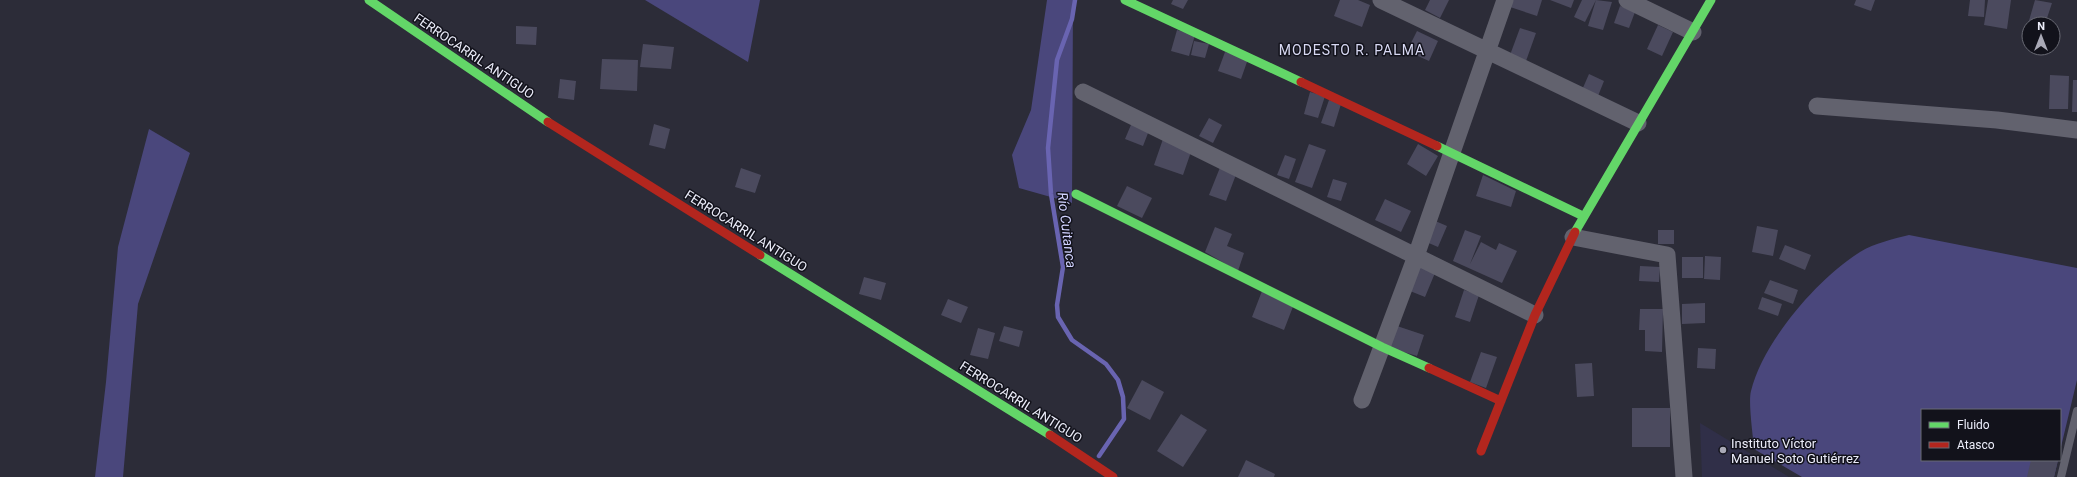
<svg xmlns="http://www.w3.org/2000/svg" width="2077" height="477" viewBox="0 0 2077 477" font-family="Roboto,sans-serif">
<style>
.built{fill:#302f48}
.green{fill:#4a477c}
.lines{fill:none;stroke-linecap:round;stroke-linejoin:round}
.stream{stroke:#6964b1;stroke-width:4.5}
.building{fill:#4b4a5e}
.lane{stroke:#62626e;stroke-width:8}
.street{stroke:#62626e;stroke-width:17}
.fast{stroke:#63d668;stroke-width:9}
.jam{stroke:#b3261e;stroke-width:9}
.poi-dot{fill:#a9a9b6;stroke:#12121b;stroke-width:1.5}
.labels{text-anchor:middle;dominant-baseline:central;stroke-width:3;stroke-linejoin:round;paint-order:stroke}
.street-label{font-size:13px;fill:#ecedfa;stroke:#12121b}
.poi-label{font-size:13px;fill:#ecedfa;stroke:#12121b;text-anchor:start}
.neighbourhood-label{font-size:14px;letter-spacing:1px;fill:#d8d9f3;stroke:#12121b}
.water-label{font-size:14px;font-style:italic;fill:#d1d2ff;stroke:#12121b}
</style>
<rect width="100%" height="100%" fill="#2c2c38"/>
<path class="built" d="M1700,423L1789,477H1702Z"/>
<path class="green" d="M645,0H760L748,62Z
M1047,0H1073L1072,203L1019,188L1012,155L1031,110Z
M149,129L190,153L138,304L123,477H95L106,382L118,247Z
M1909,235L2077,268V380L2060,451V410H1922V460H2058L2054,477H1802L1754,449C1753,435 1748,402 1751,391C1763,342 1817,279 1860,252C1875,243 1893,239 1909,235Z"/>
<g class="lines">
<path class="stream" d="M1075,0L1072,19L1057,60L1048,148L1051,194L1063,267L1057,305L1058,317L1072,340L1106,364L1118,380L1123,397L1124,419L1099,456"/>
</g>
<path class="building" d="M1173,0H1188L1183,9L1171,4Z
M1340,0H1358L1370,5L1362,27L1334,16Z
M1430,0H1449L1440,18L1425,10Z
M1506,0H1542L1537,16L1504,5Z
M1550,0H1574L1571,8Z
M1582,0H1596L1585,22L1574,17Z
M1596,0L1612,2L1603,30L1588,26Z
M1856,0H1875L1871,11L1854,5Z
M1970,0H1985L1984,17L1968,16Z
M1988,0H2011L2007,29L1984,25Z
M2035,0L2052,3L2045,24H2028Z
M1620,6L1635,12L1629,28L1614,23Z
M1658,25L1673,32L1662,56L1647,49Z
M516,26L537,27L536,45L516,44Z
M1520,28L1536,33L1526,61L1510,55Z
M1177,30L1195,35L1189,56L1171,51Z
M1417,31L1438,41L1429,61L1407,51Z
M1194,41L1209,44L1205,58L1191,55Z
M643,44L674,47L671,69L640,67Z
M1225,52L1248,59L1241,79L1218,71Z
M602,59L638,60L637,91L600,89Z
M1589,74L1604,81L1598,96L1582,90Z
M2050,75L2069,76L2068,109H2049Z
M560,79L576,81L574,100L558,98Z
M2073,80H2077V112H2072Z
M1310,92L1325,96L1318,118L1304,114Z
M1329,100L1341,104L1334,127L1321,123Z
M1209,118L1222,125L1213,143L1199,136Z
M1133,120L1150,128L1143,146L1125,139Z
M654,124L670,129L665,149L649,145Z
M1163,139L1192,149L1183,175L1154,165Z
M1309,144L1326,150L1312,188L1295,182Z
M1418,144L1438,156L1426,176L1407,164Z
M1285,155L1296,159L1289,179L1277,175Z
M1221,165L1237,172L1226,201L1209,195Z
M741,168L761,175L755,193L735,187Z
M1483,175L1516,191L1511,207L1476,196Z
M1333,179L1347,183L1341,201L1327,197Z
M1127,186L1152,198L1142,218L1117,206Z
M1385,199L1411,211L1401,232L1375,220Z
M1433,220L1447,226L1438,247L1424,241Z
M1757,226L1778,230L1773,256L1752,252Z
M1215,227L1232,234L1227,246L1244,253L1238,271L1205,252Z
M1465,230L1481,236L1470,264L1481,242L1496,250L1499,243L1517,251L1502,283L1453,261Z
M1658,230H1674V244H1658Z
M1785,245L1811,255L1805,270L1779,259Z
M1705,256L1721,257L1720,280L1704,279Z
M1682,257H1703V278H1682Z
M1415,265L1435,273L1425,297L1405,289Z
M1640,266L1660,267L1659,282L1639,281Z
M864,277L886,283L881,300L859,294Z
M1770,280L1798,290L1793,304L1764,293Z
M1464,290L1479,295L1470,322L1455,317Z
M1262,291L1294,304L1284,330L1252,317Z
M1762,297L1782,304L1778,316L1758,309Z
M948,299L968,307L961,323L941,315Z
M1705,303V323L1682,324V304Z
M1640,309H1663L1662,352L1645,351V330H1639Z
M1004,326L1023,331L1019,347L999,341Z
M1397,326L1424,335L1417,356L1390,348Z
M978,328L995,333L988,359L970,355Z
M1698,348L1716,349L1715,369L1697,368Z
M1481,352L1497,357L1486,388L1470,382Z
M1592,363L1594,396L1577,397L1575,364Z
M1142,380L1164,392L1150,420L1127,408Z
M1632,408H1670V447H1632Z
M1181,414L1207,430L1183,467L1157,451Z
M1246,460L1275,474L1274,477H1238Z
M2031,460H2058L2054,477H2027Z"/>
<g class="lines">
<path class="lane" d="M2061,477L2077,411"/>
<path class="street" d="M1381,0L1638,123
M1627,0L1693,32
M1083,92L1535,315
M1817,106L1997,120L2077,130
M1573,237L1667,255L1684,477
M1362,400L1416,256L1505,0"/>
<path class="fast" d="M369,0L548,122
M1125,0L1301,82
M1437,146L1583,216
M1076,194L1382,347L1429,368
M1575,232L1711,0
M760,255L1050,435"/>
<path class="jam" d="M1301,82L1437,146
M548,122L760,255
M1429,368L1501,401
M1050,435L1113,477
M1481,451L1535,315L1575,232"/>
</g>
<circle class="poi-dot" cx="1723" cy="450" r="4"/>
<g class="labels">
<g class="street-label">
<text transform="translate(474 56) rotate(34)">FERROCARRIL ANTIGUO</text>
<text transform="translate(746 231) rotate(32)">FERROCARRIL ANTIGUO</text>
<text transform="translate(1021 402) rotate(32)">FERROCARRIL ANTIGUO</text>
</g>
<g class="poi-label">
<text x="1731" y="443">Instituto Víctor<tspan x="1731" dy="15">Manuel Soto Gutiérrez</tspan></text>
</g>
<g class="neighbourhood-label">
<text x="1352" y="50">MODESTO R. PALMA</text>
</g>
<g class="water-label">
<text transform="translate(1067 230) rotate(83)">Río Cuitanca</text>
</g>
</g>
<rect x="1921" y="409" width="140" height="52" fill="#12121b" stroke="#696a74"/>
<rect x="1929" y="422" width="20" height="6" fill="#63d668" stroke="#696a74"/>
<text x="1957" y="429" font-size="12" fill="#ecedfa">Fluido</text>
<rect x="1929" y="442" width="20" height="6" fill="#b3261e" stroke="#696a74"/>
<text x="1957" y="449" font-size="12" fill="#ecedfa">Atasco</text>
<g transform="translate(2041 36)"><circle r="19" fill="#12121b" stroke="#696a74"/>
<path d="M0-3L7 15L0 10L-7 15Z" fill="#a9a9b6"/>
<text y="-6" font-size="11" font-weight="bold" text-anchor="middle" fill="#ecedfa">N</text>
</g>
</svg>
